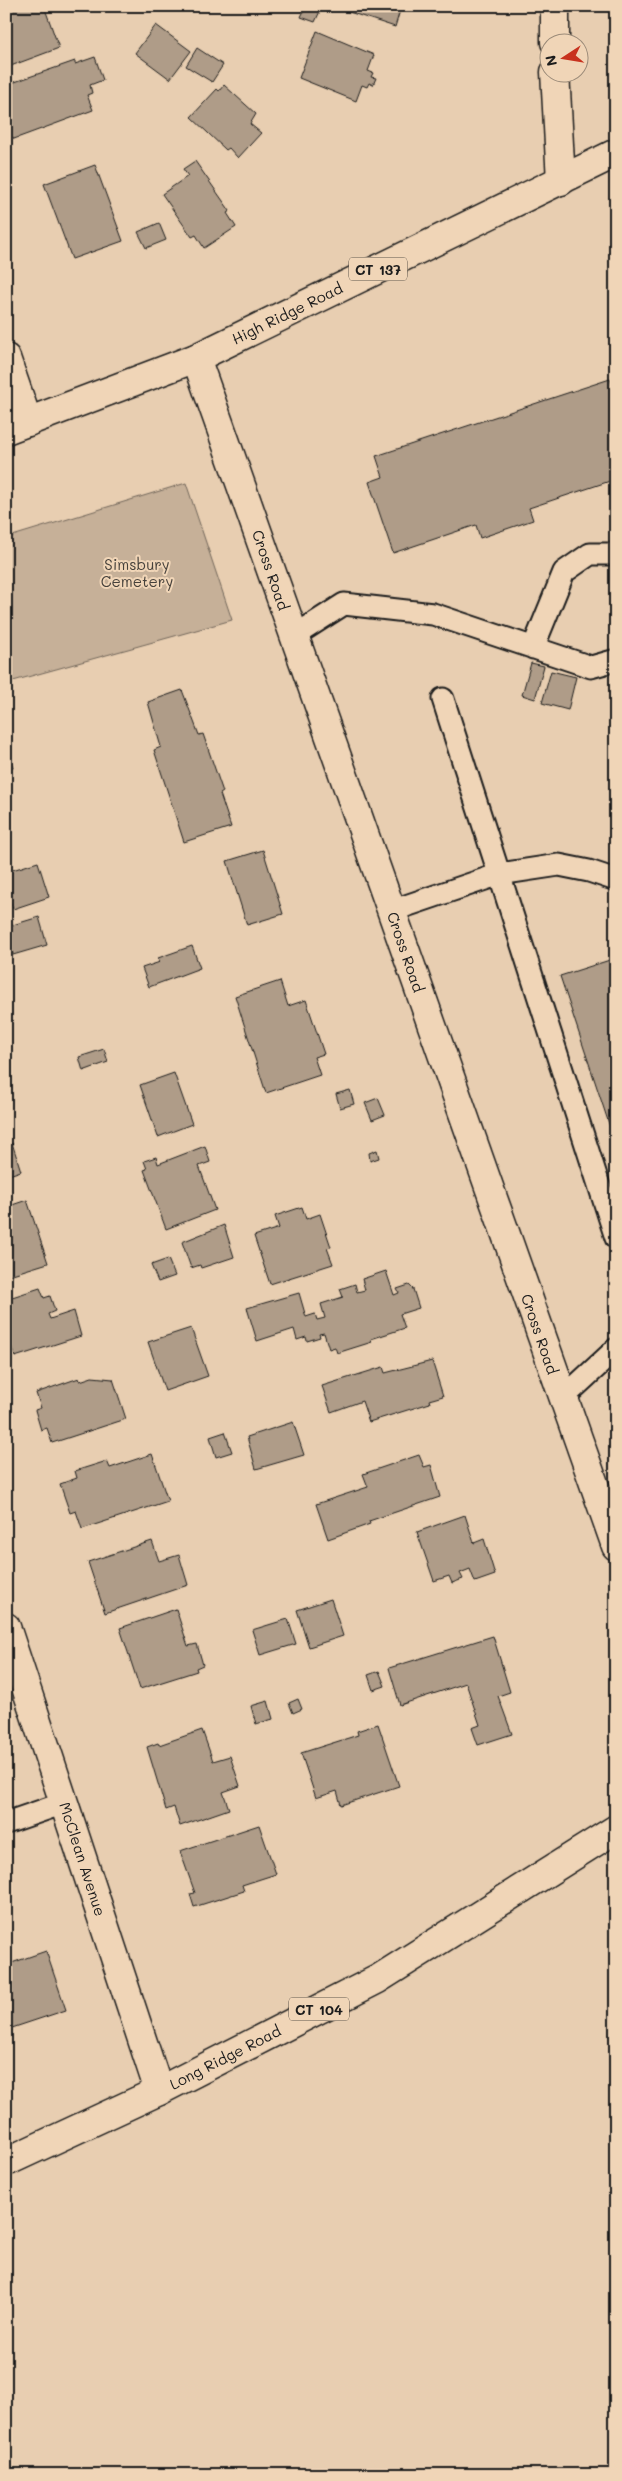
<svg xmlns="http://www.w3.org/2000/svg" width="622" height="2481" viewBox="0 0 622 2481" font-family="Mali,sans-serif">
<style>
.green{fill:#c6b098;stroke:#71665a}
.building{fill:#af9c88;stroke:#1c1c1c}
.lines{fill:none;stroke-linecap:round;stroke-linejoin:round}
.lane-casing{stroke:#1c1c1c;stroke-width:25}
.street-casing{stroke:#1c1c1c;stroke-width:31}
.secondary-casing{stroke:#1c1c1c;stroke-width:31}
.primary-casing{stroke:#1c1c1c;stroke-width:31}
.lane{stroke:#f0d5b7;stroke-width:21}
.street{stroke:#f0d5b7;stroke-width:28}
.secondary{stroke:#f0d5b7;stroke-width:28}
.primary{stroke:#f0d5b7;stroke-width:28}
.labels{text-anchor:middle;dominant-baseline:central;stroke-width:4;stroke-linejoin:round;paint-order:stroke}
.shield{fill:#f0d5b7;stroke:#5c544a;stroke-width:1}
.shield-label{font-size:14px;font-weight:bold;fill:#1c1c1c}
.street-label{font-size:15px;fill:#1c1c1c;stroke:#f0d5b7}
.park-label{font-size:15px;fill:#46413b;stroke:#f0d5b7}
</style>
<rect width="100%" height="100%" fill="#e8ceb1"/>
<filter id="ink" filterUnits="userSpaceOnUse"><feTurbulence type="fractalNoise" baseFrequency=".02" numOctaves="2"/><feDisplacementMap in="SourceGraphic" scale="10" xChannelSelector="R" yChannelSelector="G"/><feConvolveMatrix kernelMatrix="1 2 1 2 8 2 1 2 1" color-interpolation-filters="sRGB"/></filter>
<g filter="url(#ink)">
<path class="green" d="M186,483L232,620L6,683V538Z"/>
<path class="building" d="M6,6H44L59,48L8,67Z
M288,6H304L302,11Z
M306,6L321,9L315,22L301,17Z
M348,6H407V8L401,7L395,27L346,11Z
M156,25L191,51L170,79L135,53Z
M317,31L374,55L368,71L373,73L371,77L376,78L373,85L369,83L367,87L362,85L356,101L299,78Z
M197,48L223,65L212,82L186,66Z
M95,57L103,80L90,85L92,93L87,95L93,110L14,139L13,137L6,140V85L75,61V64Z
M224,85L256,114L250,124L261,133L238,158L229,148L226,150L191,117L217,89L219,91Z
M195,161L230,211L227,213L236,227L204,248L196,235L192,237L162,194L188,176L183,169Z
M95,165L123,241L72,259L44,184Z
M159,223L166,240L146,248L138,232Z
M610,379L616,397V479L529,508L533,520L480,538L476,525L393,553L369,482L383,477L376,456Z
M531,663L544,666L535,699L522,695Z
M551,671L576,677L568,710L542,703Z
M182,690L199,735L203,734L223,792L220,794L231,827L184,842L154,750L161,747L148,702Z
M6,747L13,767L6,770Z
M263,850L283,914L247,925L227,861Z
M38,862L49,897L13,909L6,889V872Z
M39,917L47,945L13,955L6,927Z
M192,946L200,968L149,987L142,968L160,962L158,958Z
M616,958V1145L560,976Z
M280,981L288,1006L306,1000L324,1054L314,1057L320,1075L266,1093L235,996Z
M104,1049L108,1062L83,1071L79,1057Z
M174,1073L192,1124L158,1137L140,1085Z
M350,1090L354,1104L340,1108L336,1094Z
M378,1098L385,1115L372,1120L365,1103Z
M12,1143L21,1171L6,1176V1144Z
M205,1146L210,1162L199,1166L215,1210L166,1229L144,1170L147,1169L144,1161L156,1157L158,1164Z
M377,1150L379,1158L370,1161L369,1153Z
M27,1200L48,1263L6,1276V1207Z
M302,1207L306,1219L320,1214L331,1247L327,1248L333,1264L270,1284L254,1236L279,1228L275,1216Z
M224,1225L234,1257L201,1268L200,1265L191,1268L182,1242Z
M168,1259L175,1276L158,1282L151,1265Z
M386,1271L394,1295L399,1293L397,1289L409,1285L413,1289L419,1308L400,1314L405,1328L371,1339L372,1342L337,1353L335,1347L329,1349L324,1333L319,1334L320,1337L307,1341L306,1337L297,1340L294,1329L257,1341L247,1308L299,1293L306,1317L315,1314L317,1320L325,1318L321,1304L343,1297L340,1289L355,1284L357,1292L365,1290L362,1279Z
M40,1288L44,1298L50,1296L55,1311L48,1314L50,1319L74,1311L81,1336L15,1357L6,1331V1299Z
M191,1328L208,1376L165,1391L148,1342Z
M432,1361L443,1396L429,1400L430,1403L369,1422L362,1401L331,1412L322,1386L383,1367L385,1373Z
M92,1377L113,1379L126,1419L52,1443L47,1428L41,1430L35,1410L41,1408L36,1393L79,1378L80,1381Z
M293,1422L304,1455L256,1469L247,1437Z
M225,1432L232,1452L216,1457L210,1437Z
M152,1454L168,1501L82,1529L76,1511L70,1513L60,1484L77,1478L75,1471L107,1461L110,1468Z
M419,1455L424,1467L431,1465L440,1497L369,1521L370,1524L328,1539L316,1504L368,1487L363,1474Z
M465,1515L474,1543L484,1539L495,1575L475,1582L470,1569L460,1573L463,1579L452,1583L449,1576L434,1581L417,1532Z
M152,1541L159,1561L179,1555L188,1585L105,1613L88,1562Z
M331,1599L343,1636L309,1647L297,1610Z
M176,1609L188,1646L197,1644L203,1665L196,1668L197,1671L140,1689L120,1628Z
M288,1619L296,1644L260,1655L252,1630Z
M493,1636L510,1692L498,1696L512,1734L478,1745L472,1728L480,1725L466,1683L400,1705L389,1668Z
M379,1671L385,1686L373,1690L368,1675Z
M298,1699L302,1709L293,1713L289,1703Z
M268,1701L273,1719L256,1724L251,1706Z
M378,1724L399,1786L341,1805L337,1791L316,1798L301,1753L358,1735L357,1731Z
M202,1730L213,1761L230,1756L240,1786L223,1792L229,1809L180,1826L174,1807L166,1810L147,1747L158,1743L159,1745Z
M259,1825L276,1874L242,1885L244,1891L194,1907L190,1894L195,1893L180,1851Z
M46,1951L66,2010L12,2028L6,2010V1965Z"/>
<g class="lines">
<defs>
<path id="lane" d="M294,636L344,604L433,614L591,667L616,660
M533,648L564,572L590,554H616
M443,699L616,1238
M391,911L500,874L559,865L589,871L616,880
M563,1398L616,1349
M6,1823L64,1803"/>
<path id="street" d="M6,358L28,422
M196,358L616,1546
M6,1627L159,2091"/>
<path id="secondary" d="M555,42V6
M555,72L561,181"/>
<path id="primary" d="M6,430L196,358L616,153
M6,2162L159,2091L378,1979L616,1829"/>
</defs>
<use href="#lane" class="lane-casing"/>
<use href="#street" class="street-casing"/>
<use href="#secondary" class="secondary-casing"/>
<use href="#primary" class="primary-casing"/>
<use href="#lane" class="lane"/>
<use href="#street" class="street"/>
<use href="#secondary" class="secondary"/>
<use href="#primary" class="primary"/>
</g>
</g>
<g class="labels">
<g class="shield">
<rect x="349" y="257.5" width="58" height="23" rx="4"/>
<rect x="289" y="1997.5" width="60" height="23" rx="4"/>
</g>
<g class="shield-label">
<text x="378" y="269">CT 137</text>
<text x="319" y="2009">CT 104</text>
</g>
<g class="street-label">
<text transform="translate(287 313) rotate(-26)">High Ridge Road</text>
<text transform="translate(271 570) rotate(71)">Cross Road</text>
<text transform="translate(406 952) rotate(71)">Cross Road</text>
<text transform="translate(540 1334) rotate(71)">Cross Road</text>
<text transform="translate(83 1859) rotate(72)">McClean Avenue</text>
<text transform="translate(225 2057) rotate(-27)">Long Ridge Road</text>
</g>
<g class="park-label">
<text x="137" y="564">Simsbury<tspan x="137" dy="17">Cemetery</tspan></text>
</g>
</g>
<rect width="622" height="2481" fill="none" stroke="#f0d5b7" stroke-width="25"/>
<rect x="12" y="12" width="597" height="2456" fill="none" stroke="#1c1c1c" stroke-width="2" filter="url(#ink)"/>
<g transform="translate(564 58) rotate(258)"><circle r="24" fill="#f0d5b7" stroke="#9b8b79"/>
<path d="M0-4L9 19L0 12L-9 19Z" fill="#c8321e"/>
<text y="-8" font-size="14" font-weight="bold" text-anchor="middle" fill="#1c1c1c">N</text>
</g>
</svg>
